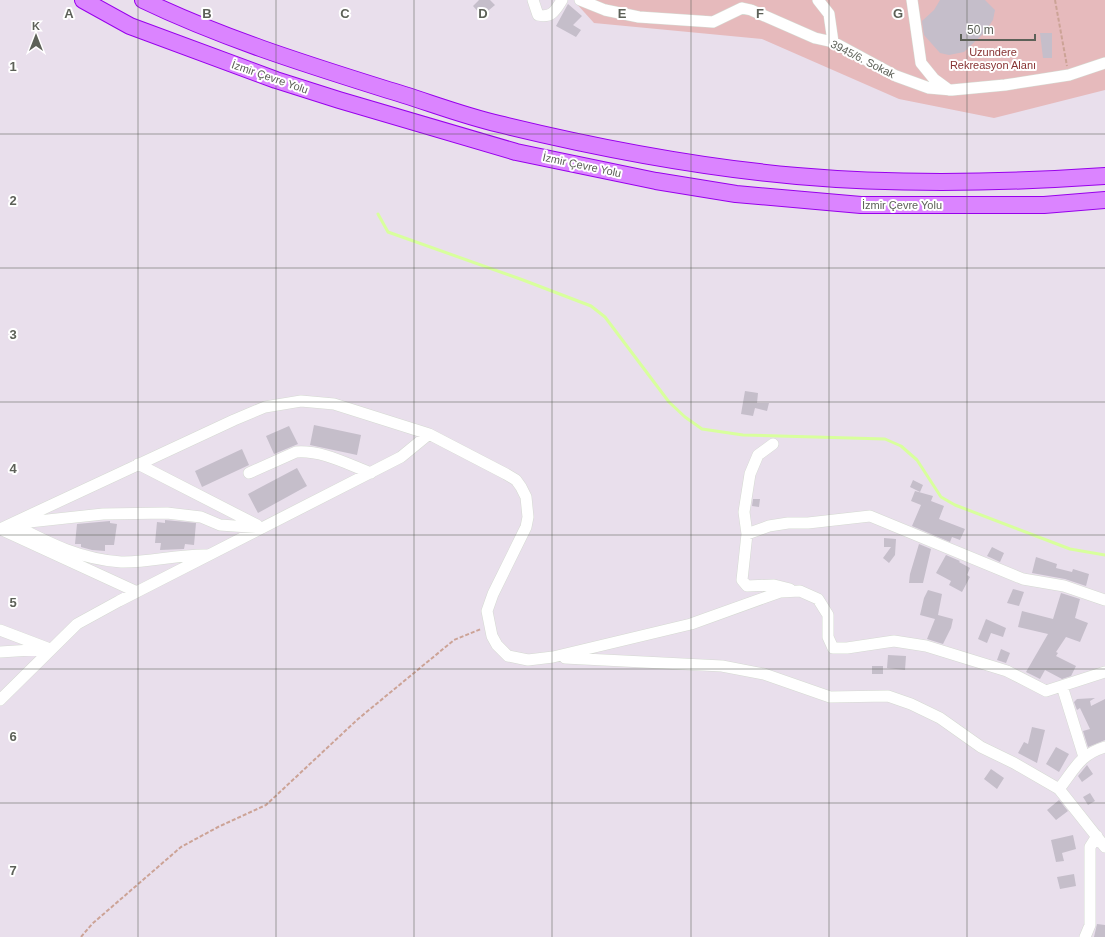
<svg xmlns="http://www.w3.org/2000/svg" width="1105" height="937" viewBox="0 0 1105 937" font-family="Arial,sans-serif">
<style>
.green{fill:#e6babc}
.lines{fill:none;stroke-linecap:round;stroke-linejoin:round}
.stream{stroke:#d8ff9d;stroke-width:3}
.building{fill:#c5beca}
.minor-casing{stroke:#d5dad2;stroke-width:12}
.highway-casing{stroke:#9800ec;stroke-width:18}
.path{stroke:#cca396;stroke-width:2;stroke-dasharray:4 2;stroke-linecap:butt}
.minor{stroke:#fff;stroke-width:11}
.highway{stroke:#db84ff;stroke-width:16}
.grid{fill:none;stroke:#5d6158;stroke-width:1;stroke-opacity:0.55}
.labels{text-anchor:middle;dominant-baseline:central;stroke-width:4;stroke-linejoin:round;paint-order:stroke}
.park-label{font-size:11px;fill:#873232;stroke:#fff}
.street-label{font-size:11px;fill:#5d6158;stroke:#fff}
.grid-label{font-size:13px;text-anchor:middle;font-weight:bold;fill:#5d6158;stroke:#fff;stroke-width:4;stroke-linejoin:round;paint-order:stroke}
</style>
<rect width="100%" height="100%" fill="#e9dfec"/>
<path class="green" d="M575,0H1105V90L994,118L899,99L762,39L594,23L575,2Z"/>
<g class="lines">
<path class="stream" d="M378,214L388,232L523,280L591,306L605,317L669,402L685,417L702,429L743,435L885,439L901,446L917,460L941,497L955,505L1070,549L1105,555"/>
</g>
<path class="building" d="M479,0H490L495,5L482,16L473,6Z
M940,0H985L995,10L993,20L984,33L964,52L949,55L940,53L924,35L922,21L934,10Z
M568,4L582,16L573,25L581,30L576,37L556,26Z
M1040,33H1052V58H1043Z
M745,391L758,393L757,403H769L767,411L755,408L753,416L741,414Z
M314,425L361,435L357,455L310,445Z
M289,426L298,444L274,454L266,436Z
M242,449L249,465L202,487L195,471Z
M297,468L307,486L258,513L248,494Z
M913,480L923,485L920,492L910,487Z
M915,491L933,496L931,501L944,506L939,519L965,529L960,540L952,537L950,542L912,526L921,505L911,501Z
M753,499H760L759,507L752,506Z
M165,520L196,523L194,545L185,544L184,549L160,550L161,543H155L157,522L165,523Z
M110,521V523L117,524L114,545H105V551L92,550L81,547V544H75L77,524Z
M884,538L896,539L895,555L889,563L883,558L891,547H884Z
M919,544L931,549L923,583H909L910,574Z
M992,547L1004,553L1000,562L987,556Z
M946,555L960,561L959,562L970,568L967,575L970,577L962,592L949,585L951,581L936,573Z
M1036,557L1057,564L1056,568L1072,572L1073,569L1089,574L1086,586L1065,579L1032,573Z
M1013,589L1024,592L1019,606L1007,603Z
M928,590L942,594L938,615L953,619L951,628L943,644L927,639L935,619L920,615L924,598Z
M1061,593L1080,599L1075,618L1088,623L1080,642L1066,637L1056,652L1058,653L1056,656L1076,666L1071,676L1062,679L1045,670L1040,679L1026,672L1048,634L1018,627L1022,611L1053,619Z
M986,619L1006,628L1003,637L991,633L987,643L978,639Z
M1001,649L1010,653L1006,663L997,660Z
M888,655L906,656L905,670L887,668Z
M872,666H883V674H872Z
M1095,698L1090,701L1091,706L1105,699V740L1088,747L1083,731L1090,729L1080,708L1077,710L1074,702L1077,699Z
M1032,727L1045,730L1037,763L1018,753L1024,742L1028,744Z
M1056,747L1069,754L1059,772L1046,764Z
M1087,765L1093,774L1082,782L1078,776Z
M991,769L1004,778L997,789L984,779Z
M1090,793L1095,801L1088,805L1083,797Z
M1059,800L1068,811L1056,820L1047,810Z
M1073,835L1076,849L1062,853L1064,861L1056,862L1051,840Z
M1074,874L1076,886L1060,889L1057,877Z
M1097,924L1105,925V937H1094Z"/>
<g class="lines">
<defs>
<path id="minor" d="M533,0L538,15C552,18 555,11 562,0
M580,0L605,10L639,17L713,22L742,8L751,10L815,38L833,42L896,76L929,88L952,90L1005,85L1069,75L1105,63
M818,0L829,14L833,42
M912,0L921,63L934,79L949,90
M773,444L758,455L750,474L744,512L747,534L742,580L747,586L774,585L790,589
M138,464L257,525
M249,473L296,452C322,450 347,464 371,473
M20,523L103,514L167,513L201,517L220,525L262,528
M12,524C49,543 79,559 121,562C148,563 179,554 207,555
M0,529L234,420L265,407L301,401L334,404L429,434L506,474L516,480L521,487L526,497L528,517L526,527L493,594L487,611L492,636L497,645L508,656L528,660L553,657L691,624L780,592L800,591L818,599L828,615V637L833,648H847L894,641L926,646L1007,671L1046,691L1105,672
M0,529L137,592
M747,534L769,526L788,523H808L870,516L1023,579L1064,586L1105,600
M0,630L50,649
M0,652L47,649
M565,658L722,666L764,674L830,697L888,696L911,704L940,718L981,747L1014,763L1059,789L1105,847
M1062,686L1084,757
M0,700L77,624L119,601L401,457L429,434
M1059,789C1075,769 1079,755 1105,747
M1085,937L1090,925V847L1097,836"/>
<path id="highway" d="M83,0L130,26L276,80L339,100L516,152L656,181L736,194L861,205H1044L1105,200
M143,0C220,37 302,63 385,89C423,100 460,115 499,124C597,148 697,167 797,176C899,185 1003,183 1105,176"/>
</defs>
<use href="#minor" class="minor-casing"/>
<use href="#highway" class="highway-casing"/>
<path class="path" d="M1055,0L1067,66
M81,937L92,924L181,847L218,827L266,805L358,719L454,640L481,629"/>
<use href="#minor" class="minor"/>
<use href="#highway" class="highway"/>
</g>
<path class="grid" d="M138,0V937M276,0V937M414,0V937M552,0V937M691,0V937M829,0V937M967,0V937M0,134H1105M0,268H1105M0,402H1105M0,535H1105M0,669H1105M0,803H1105"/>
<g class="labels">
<g class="park-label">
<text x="993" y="52">Uzundere<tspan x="993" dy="13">Rekreasyon Alanı</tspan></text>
</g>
<g class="street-label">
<text transform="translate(863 59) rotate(27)">3945/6. Sokak</text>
<text transform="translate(270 77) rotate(19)">İzmir Çevre Yolu</text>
<text transform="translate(582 165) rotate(12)">İzmir Çevre Yolu</text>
<text x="902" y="205">İzmir Çevre Yolu</text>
</g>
</g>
<g class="grid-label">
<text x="69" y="18">A</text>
<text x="207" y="18">B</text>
<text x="345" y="18">C</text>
<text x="483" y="18">D</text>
<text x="622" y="18">E</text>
<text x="760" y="18">F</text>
<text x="898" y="18">G</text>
<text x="13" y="71">1</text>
<text x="13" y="205">2</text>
<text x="13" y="339">3</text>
<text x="13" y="473">4</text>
<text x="13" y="607">5</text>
<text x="13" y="741">6</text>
<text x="13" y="875">7</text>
</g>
<g transform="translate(36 36)" stroke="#ffffff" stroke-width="3" paint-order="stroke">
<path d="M0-3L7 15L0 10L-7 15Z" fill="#5d6158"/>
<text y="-6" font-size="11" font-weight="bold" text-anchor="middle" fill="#5d6158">K</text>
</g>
<path d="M961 34v6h74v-6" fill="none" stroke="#5d6158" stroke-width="2"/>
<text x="967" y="34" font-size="12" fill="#5d6158" stroke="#ffffff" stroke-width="3" paint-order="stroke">50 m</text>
</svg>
